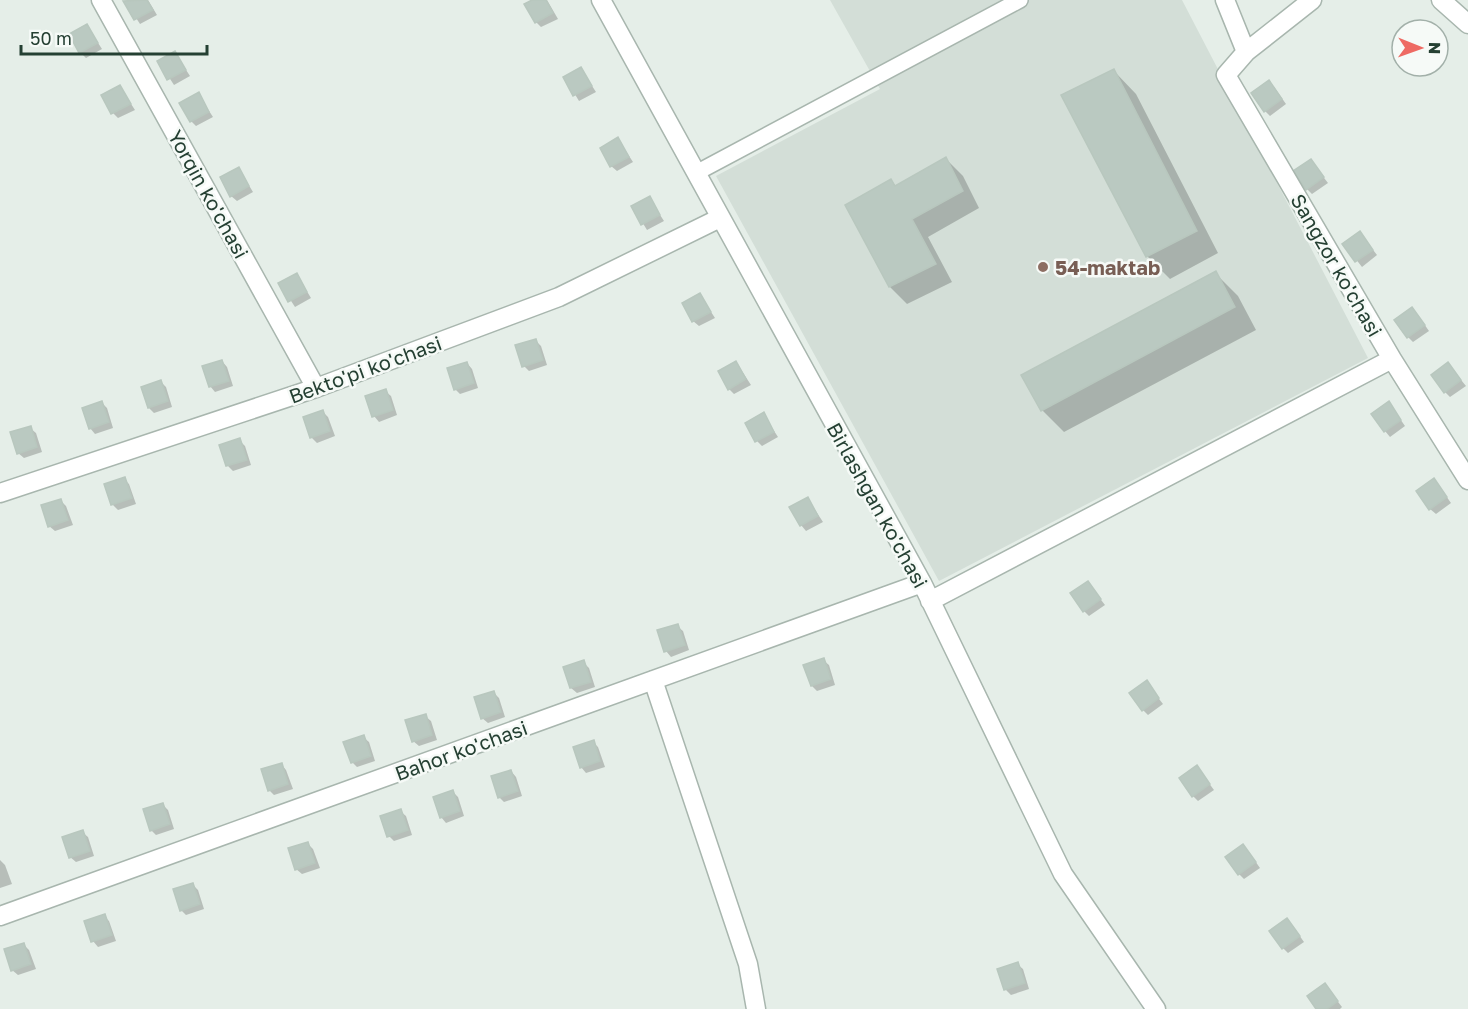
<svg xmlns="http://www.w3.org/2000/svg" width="1468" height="1009" viewBox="0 0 1468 1009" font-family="'Golos Text',sans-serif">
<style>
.built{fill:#d3ded7}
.shadow{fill:#0003}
.building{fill:#bac9c1;stroke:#b8c7be;stroke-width:1.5}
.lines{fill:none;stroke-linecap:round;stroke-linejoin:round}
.lane-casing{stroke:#a8b6ae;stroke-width:18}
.street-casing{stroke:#a8b6ae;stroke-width:21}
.lane{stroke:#fff;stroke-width:15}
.street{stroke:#fff;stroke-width:18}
.education-dot{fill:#8d6e63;stroke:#f6faf7;stroke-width:2}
.labels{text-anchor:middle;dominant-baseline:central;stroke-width:5;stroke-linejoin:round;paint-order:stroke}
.street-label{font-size:20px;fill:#254033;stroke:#f6faf7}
.education-label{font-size:20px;font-weight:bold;fill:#785e54;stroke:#f6faf7;text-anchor:start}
</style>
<rect width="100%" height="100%" fill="#e5eee8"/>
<path class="built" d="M830,0H1182L1368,358L939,581L716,176L880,89Z"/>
<path class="shadow" d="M128,0H148L157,15L140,24L125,1Z
M535,0H547L558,19L541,27L536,22Z
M87,26L102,49L86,58L80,52Z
M175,53L190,76L174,85L159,62Z
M581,69L596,92L579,101L565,78Z
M1114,71L1136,94L1218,253L1170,279L1147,256L1063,95Z
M120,87L135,110L118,118L113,113Z
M1274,87L1286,104L1270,116L1265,111Z
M198,94L213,117L196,126L191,121Z
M618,139L633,162L617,171L611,166Z
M946,159L963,176L979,208L928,237L952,282L907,304L890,287L847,205L891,181L897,187Z
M1311,161L1328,183L1312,194L1307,189Z
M239,169L253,192L237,201L231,196Z
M649,198L664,221L647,230L633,207Z
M1360,233L1377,255L1362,267L1344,244Z
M1215,273L1238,296L1256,330L1064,432L1042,410Z
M297,275L311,298L295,307L280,284Z
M700,295L715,318L699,326L693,321Z
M1417,314L1429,331L1413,342L1408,337Z
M535,340L541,346L547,365L529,371L524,366Z
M222,361L227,367L233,386L215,392L210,386Z
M736,362L751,385L734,394L729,389Z
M467,363L472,369L478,388L460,394L455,389Z
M1448,364L1466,386L1450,397L1445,392Z
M161,382L166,387L172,407L154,413L149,408Z
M385,391L391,396L397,415L379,422L374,416Z
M102,403L107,408L113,428L95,434L90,428Z
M1389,403L1405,426L1390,437L1385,431Z
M323,412L328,417L335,436L317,443L311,437Z
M763,414L778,437L762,446L757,441Z
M30,428L36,433L42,452L24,458L18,453Z
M239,440L245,446L251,465L233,471L228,466L221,446Z
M124,479L129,484L136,504L118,510L113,505L106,485Z
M1439,486L1451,503L1436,514L1430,509Z
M808,499L823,522L806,531L801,525Z
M61,501L66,506L73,525L55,531L49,526Z
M1088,583L1105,605L1089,616L1084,611Z
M677,626L683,631L689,650L671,657L666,651Z
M823,660L829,665L835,685L817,691L812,686Z
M583,662L589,668L595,687L577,693L571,688L565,668Z
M1146,682L1163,704L1148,715L1143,710Z
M494,693L499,698L505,717L488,723L482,718Z
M425,716L431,721L437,740L419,746L413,741Z
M363,737L369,742L375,761L357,767L352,762Z
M593,742L598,747L605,767L586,773L581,767Z
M281,764L286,770L293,789L274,795L269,790Z
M1197,767L1214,790L1198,801L1193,796Z
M511,771L516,777L522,796L504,802L499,797Z
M453,792L458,797L464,816L446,823L441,817Z
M163,805L168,810L174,829L156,835L151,830Z
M400,811L406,816L412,835L394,841L389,836Z
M82,832L88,837L94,856L76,862L70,857Z
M308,844L313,849L320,868L302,874L296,869Z
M1248,851L1260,868L1244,879L1239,874Z
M0,860L5,865L12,884L0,888Z
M193,885L198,890L204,909L186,915L181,910Z
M104,916L109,921L116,941L98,947L93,941Z
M1292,925L1304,942L1288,953L1283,948Z
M24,945L29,950L36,969L18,975L12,970Z
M1017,964L1023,969L1029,989L1011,995L1006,990L999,970Z
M1325,985L1342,1007L1340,1009H1318Z"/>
<path class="building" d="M147,0L153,10L134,20L123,1Z
M532,0H546L553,13L535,23L524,4Z
M87,24L98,43L79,53L69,34Z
M175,51L186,70L167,80L157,61Z
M581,67L592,86L573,96L563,77Z
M1114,69L1197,231L1146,257L1061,95Z
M1269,80L1282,99L1264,112L1251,93Z
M120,85L131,104L111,114L101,95Z
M199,92L209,112L190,122L179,103Z
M618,137L629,157L610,167L600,148Z
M946,157L963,191L912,219L936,264L889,287L845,205L891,179L895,186Z
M1311,159L1324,177L1306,190L1293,171Z
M239,167L249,186L230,197L220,177Z
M650,196L660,215L641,225L631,206Z
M1360,231L1373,250L1355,262L1342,244Z
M1216,271L1235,307L1041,411L1021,375Z
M297,273L307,292L288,302L278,283Z
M700,293L711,312L692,322L682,303Z
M1412,307L1425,325L1407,338L1394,320Z
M536,339L543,360L522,367L515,345Z
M222,360L229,381L209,387L202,366Z
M736,361L746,379L728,390L718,371Z
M467,362L474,383L454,390L447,368Z
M1448,362L1461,380L1444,393L1431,375Z
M161,380L168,401L148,408L141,387Z
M386,389L393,410L372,417L365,396Z
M102,401L109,422L89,429L82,408Z
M1389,401L1401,420L1384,432L1371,414Z
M323,410L330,431L310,438L303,417Z
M764,412L774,432L755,442L745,423Z
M31,426L37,447L17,454L10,432Z
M240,438L247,460L226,466L219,445Z
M125,477L132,498L111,505L104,484Z
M1434,478L1447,497L1429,510L1416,491Z
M808,497L818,516L800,526L789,507Z
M61,499L68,520L48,527L41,505Z
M1088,581L1101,599L1083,612L1070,593Z
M678,624L685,645L664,652L657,630Z
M824,658L831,679L811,686L803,665Z
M584,660L591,682L570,688L563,667Z
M1147,680L1159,698L1142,711L1129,693Z
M494,691L501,712L481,719L474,697Z
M426,714L432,735L412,742L405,720Z
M364,735L371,756L351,763L343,742Z
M594,740L600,761L580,768L573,747Z
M282,763L288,784L268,791L261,769Z
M1197,765L1210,784L1192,797L1179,778Z
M511,770L518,791L498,798L491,776Z
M453,790L460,811L440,818L433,797Z
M163,803L170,824L150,831L143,809Z
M401,809L408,830L387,837L380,816Z
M83,830L90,851L69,858L62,837Z
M308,842L315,863L295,870L288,848Z
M1243,844L1256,862L1238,875L1225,857Z
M193,883L200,904L180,911L173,889Z
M105,914L112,935L91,942L84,921Z
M1287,918L1300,936L1282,949L1269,931Z
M24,943L31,964L11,971L4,949Z
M1018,962L1025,983L1004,990L997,969Z
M1325,983L1338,1001L1327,1009H1316L1307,996Z"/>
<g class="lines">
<defs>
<path id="lane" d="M696,173L1020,0"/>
<path id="street" d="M101,0L316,388
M601,0L922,583L1063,874L1156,1009
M1225,0L1246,52
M1312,0L1246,52L1226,75L1392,359L1468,480
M1441,0L1468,24
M0,493L316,388L559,297L720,218
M930,601L1392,359
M653,680L748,964L756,1009
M0,916L922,583"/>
</defs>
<use href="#lane" class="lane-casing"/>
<use href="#street" class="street-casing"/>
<use href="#lane" class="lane"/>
<use href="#street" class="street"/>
</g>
<circle class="education-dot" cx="1043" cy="267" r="6"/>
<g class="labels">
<g class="street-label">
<text transform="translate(209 194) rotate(61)">Yorqin ko'chasi</text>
<text transform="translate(1337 265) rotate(60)">Sangzor ko'chasi</text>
<text transform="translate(365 369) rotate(-20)">Bekto'pi ko'chasi</text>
<text transform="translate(878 505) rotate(61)">Birlashgan ko'chasi</text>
<text transform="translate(461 750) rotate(-20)">Bahor ko'chasi</text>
</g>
<g class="education-label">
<text x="1055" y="267">54-maktab</text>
</g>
</g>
<g transform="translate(1420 48) rotate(91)"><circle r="28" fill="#f6faf7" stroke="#a2b0a9" stroke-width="1.5"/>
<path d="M0-4.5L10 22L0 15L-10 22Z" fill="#ee6a63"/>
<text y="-9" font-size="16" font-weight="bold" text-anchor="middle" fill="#254033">N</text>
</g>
<path d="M21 45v9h186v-9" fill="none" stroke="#254033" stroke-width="3"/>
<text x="30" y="45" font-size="18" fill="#254033" stroke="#f6faf7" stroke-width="4.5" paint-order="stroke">50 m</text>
</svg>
